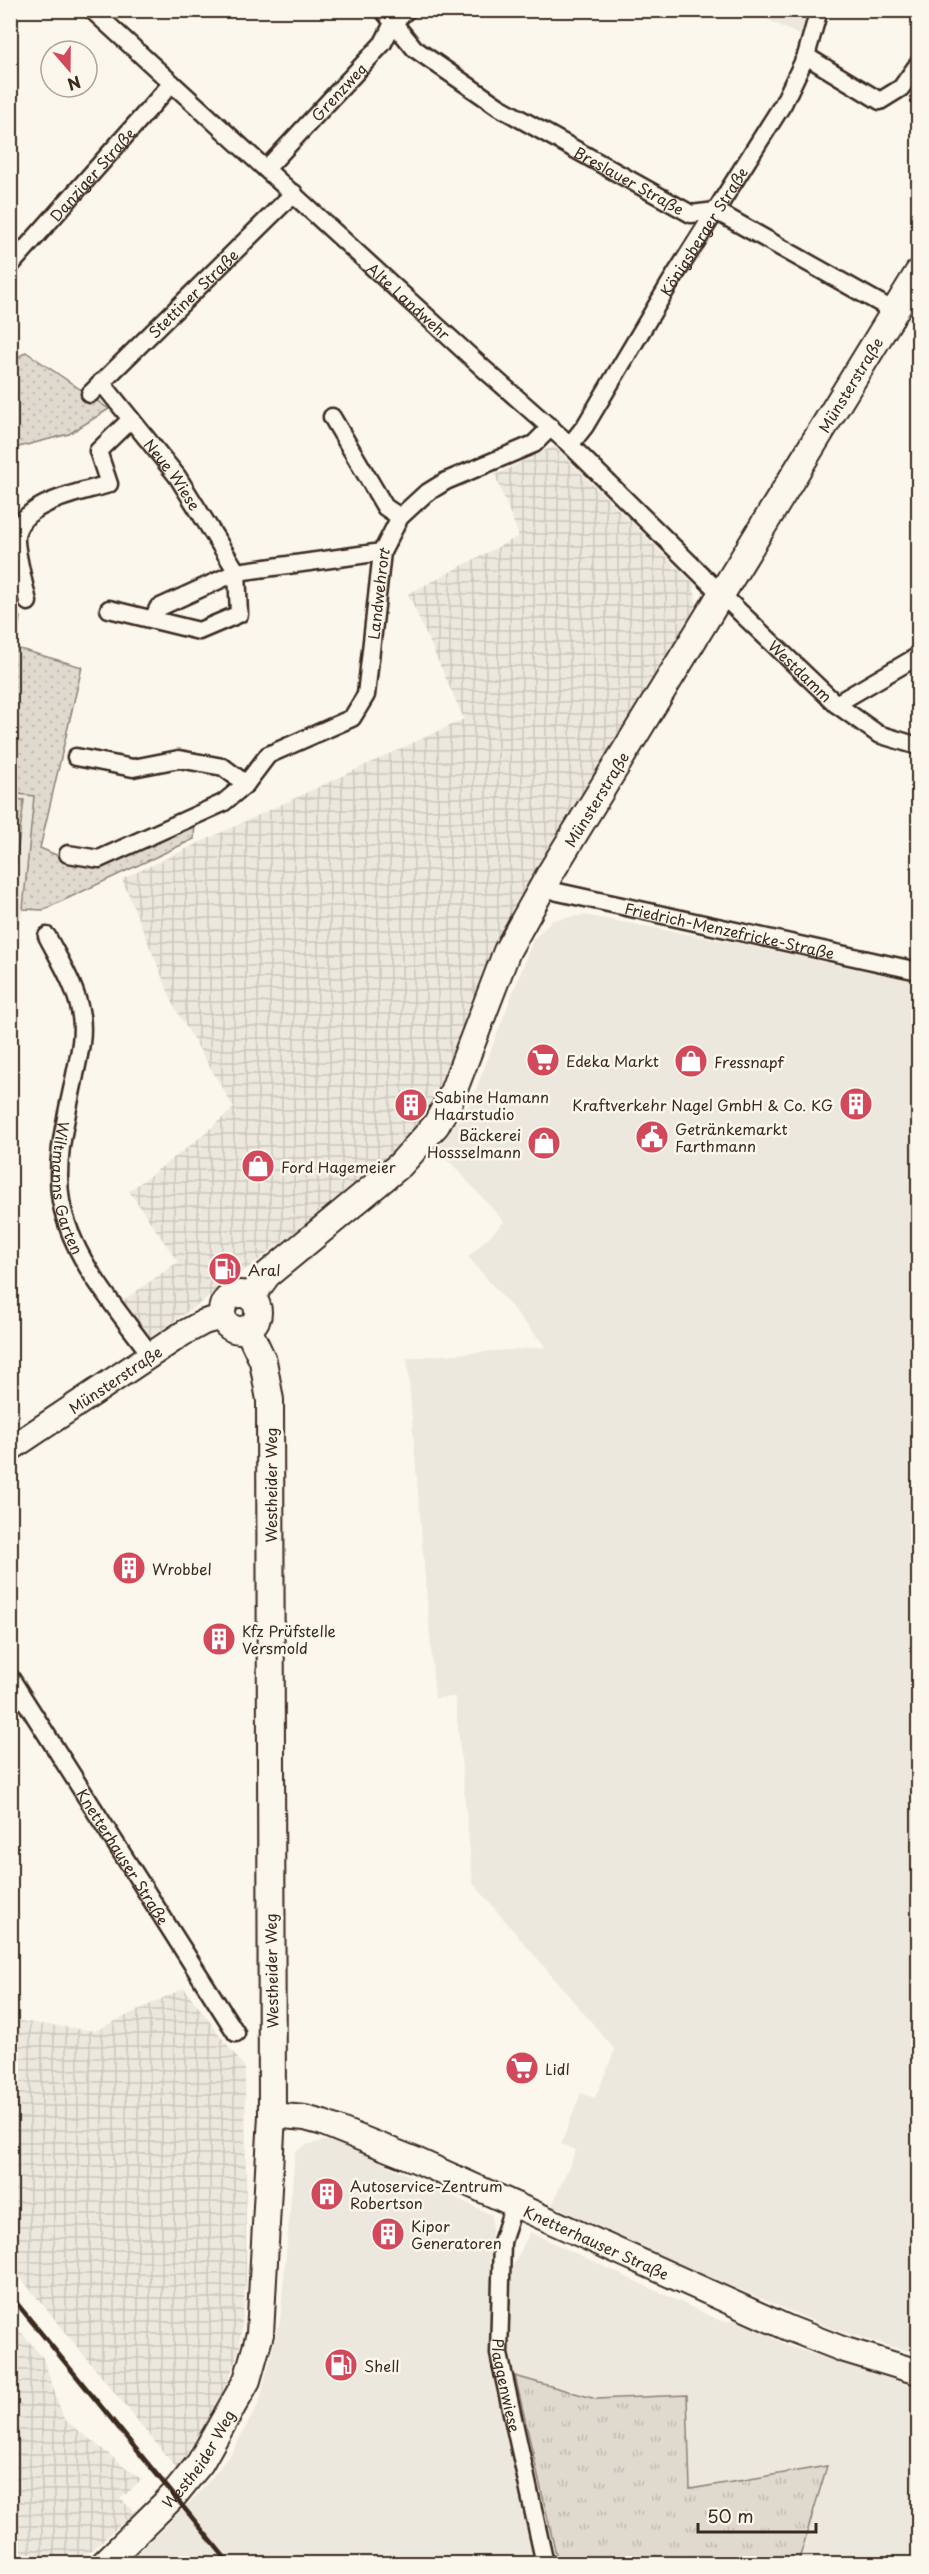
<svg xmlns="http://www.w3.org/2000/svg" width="929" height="2574" viewBox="0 0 929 2574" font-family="'Playpen Sans',sans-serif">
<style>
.built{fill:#ede8dd}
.industrial{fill:url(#industrial-grid)}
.grass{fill:url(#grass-tufts);stroke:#8d8276;stroke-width:1.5}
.park{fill:url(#park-dots);stroke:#8d8276;stroke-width:1.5}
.garden{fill:#dfd9ce;stroke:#8d8276;stroke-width:1.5}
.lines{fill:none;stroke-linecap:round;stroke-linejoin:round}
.street-casing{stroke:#3b2a1e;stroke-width:21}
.secondary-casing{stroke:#3b2a1e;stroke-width:28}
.primary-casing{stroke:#3b2a1e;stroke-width:30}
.street{stroke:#fbf7ec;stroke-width:16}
.secondary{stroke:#fbf7ec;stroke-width:24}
.primary{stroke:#fbf7ec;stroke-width:26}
.rail{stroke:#3b2a1e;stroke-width:4.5}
.labels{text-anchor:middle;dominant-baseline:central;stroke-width:5;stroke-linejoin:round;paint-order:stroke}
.street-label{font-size:15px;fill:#3b2a1e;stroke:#fbf7ec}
.poi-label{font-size:15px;fill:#3b2a1e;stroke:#fbf7ec;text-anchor:start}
</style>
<defs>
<pattern id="industrial-grid" width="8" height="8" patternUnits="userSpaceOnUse" patternTransform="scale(1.5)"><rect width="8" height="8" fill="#ede8dd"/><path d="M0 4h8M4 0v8" fill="none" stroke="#ccc7bd"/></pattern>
<pattern id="grass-tufts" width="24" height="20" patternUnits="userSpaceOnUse" patternTransform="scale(1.5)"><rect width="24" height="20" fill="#dfd9ce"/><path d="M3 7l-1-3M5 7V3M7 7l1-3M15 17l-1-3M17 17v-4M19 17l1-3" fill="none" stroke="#c0bab0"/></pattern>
<pattern id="park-dots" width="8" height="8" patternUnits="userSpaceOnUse" patternTransform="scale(1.5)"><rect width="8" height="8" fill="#dfd9ce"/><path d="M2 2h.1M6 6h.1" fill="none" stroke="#c0bab0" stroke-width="1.8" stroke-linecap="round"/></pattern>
</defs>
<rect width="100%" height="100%" fill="#fbf7ec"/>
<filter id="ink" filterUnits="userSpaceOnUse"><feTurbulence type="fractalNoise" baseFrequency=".0167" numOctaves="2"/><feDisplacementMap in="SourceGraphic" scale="12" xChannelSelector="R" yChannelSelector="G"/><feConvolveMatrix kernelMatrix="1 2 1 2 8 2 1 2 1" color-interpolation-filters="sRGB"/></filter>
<g filter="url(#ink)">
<path class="built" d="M750,11H809L801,36Z
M11,793L34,796L23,909L11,962Z
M584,915L737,943L918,982V2354L835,2330L703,2274L552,2205L576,2150L561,2144L581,2093L595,2098L615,2050L473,1883L455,1697L435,1698L407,1358L546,1347L468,1257L504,1222L454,1166L436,1151L471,1102L533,940L552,920Z
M332,2139L492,2215L491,2352L497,2385L528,2523L548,2519L558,2563L127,2564L200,2492L232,2452L259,2403L280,2321L295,2153L306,2145Z
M530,2232L721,2321L739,2320L791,2347L918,2388V2557L916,2563H798L826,2466L690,2490L687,2395L596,2399L515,2376L510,2353L508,2276Z"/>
<path class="industrial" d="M554,446L694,584L697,611L535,873L500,945L435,1101L394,1157L216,1292L148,1339L121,1302L178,1262L129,1191L191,1145L234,1108L175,1008L122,879L464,719L408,594L519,536L495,475Z
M184,1988L245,2068L246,2279L240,2346L222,2400L177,2469L11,2266V2025L19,2021L95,2031Z
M10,2319L43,2358L64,2419L142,2480L120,2499L135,2512L77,2563H11Z"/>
<path class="grass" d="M515,2376L596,2399L687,2395L690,2489L827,2466L798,2563H558Z"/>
<path class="park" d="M26,352L109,409L69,434L11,449V362Z
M11,613L20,617L16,648L82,667L40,848L61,857L99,863L195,821L194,839L43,910L23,909L34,796L11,793Z"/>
<path class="garden" d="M11,799L24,800L11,902H10Z"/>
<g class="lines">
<defs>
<g id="street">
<path id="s1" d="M92,10L484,369L570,445L722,595L836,704L918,656"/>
<path id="s2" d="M383,10L415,49L499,107L691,214L716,211L894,311"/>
<path d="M806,56L880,101L901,88L918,64"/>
<path id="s3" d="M266,169L383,43L393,23L407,10"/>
<path id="s4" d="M10,266L172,83"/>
<path id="s5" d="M101,382L177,476L237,572L382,552"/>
<path id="s6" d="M90,394L294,193"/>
<path d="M332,417L385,507L400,517"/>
<path id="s7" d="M570,445L585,426L670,283L783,104L806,56L819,10"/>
<path d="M28,602C25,588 15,549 16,537C19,502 83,492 109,484L98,451L131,419"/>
<path d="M109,609L199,631L239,614L237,572L158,608L153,619"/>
<path d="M836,704L878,734L918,746"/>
<path id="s8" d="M76,757L133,768L179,759L223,767L246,784L268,755L352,718L366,695L382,552L400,517L425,494L446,481L534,444L551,427"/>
<path d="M68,854L99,859L223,803L246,784"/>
<path id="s9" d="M543,886L558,892L918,971"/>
<path id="s10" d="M47,936C60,961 77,988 81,1016C84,1036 79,1055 75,1075C67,1116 54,1159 61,1201C72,1260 116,1307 150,1354"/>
<path id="s11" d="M10,1677L236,2033"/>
<path id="s12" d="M514,2205L502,2242L499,2354L545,2564"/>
</g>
<g id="secondary">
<path id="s13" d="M10,1449L182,1334L204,1322L222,1317"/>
<path id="s14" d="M272,2115L305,2118L323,2123L418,2161L788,2328L842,2349L918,2372"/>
</g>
<g id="primary">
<circle cx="240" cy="1312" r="18"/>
<path id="s15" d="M251,1297L267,1275L400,1165L436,1125L451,1097L507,951L551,872L918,273"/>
<path id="s16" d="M104,2564L174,2495L200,2463L247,2380L260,2334L272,2115L270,1400L263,1361L248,1329"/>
</g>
</defs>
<use href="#street" class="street-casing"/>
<use href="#secondary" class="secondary-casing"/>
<use href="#primary" class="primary-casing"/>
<use href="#street" class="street"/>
<use href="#secondary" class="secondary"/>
<use href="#primary" class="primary"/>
<path class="rail" d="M10,2295L230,2564"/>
</g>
</g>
<defs>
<symbol id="supermarket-disc" viewBox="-11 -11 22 22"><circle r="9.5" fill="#d1495b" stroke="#fbf7ec"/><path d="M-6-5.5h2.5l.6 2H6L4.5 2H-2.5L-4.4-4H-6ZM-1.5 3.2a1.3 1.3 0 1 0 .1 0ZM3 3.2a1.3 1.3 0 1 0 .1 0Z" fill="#fff"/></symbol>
<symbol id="shop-disc" viewBox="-11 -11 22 22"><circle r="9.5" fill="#d1495b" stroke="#fbf7ec"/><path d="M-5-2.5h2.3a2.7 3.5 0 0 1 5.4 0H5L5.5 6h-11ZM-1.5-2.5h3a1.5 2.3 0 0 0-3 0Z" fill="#fff"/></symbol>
<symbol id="building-disc" viewBox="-11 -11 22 22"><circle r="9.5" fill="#d1495b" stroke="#fbf7ec"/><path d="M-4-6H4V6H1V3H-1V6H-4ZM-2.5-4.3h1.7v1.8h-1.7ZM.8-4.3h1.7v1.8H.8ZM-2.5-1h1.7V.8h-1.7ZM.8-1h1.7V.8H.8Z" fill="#fff"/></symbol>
<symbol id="civic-disc" viewBox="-11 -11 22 22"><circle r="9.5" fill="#d1495b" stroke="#fbf7ec"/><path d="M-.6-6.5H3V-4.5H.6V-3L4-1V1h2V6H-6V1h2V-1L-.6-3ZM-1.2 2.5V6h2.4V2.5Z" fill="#fff"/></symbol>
<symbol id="fuel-disc" viewBox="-11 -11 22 22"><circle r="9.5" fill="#d1495b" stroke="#fbf7ec"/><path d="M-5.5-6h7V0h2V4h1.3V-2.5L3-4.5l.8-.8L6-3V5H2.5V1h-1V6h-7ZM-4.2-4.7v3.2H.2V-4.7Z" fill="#fff"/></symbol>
</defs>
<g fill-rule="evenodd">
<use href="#supermarket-disc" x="524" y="1041" width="38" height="38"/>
<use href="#shop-disc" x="672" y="1042" width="38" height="38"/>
<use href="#building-disc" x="837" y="1085" width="38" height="38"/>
<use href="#building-disc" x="392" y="1086" width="38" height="38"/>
<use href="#civic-disc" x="633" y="1118" width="38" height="38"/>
<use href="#shop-disc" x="525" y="1124" width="38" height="38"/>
<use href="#shop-disc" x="239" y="1147" width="38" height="38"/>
<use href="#fuel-disc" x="206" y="1250" width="38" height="38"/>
<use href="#building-disc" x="110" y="1549" width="38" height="38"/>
<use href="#building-disc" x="200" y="1620" width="38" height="38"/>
<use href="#supermarket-disc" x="503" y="2049" width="38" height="38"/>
<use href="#building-disc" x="308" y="2175" width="38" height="38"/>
<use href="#building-disc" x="369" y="2215" width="38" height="38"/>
<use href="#fuel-disc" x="322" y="2346" width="38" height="38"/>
</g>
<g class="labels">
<g class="street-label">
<text stroke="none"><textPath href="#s3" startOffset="106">Grenzweg</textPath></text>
<text stroke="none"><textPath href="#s4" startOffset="123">Danziger Straße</textPath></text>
<text stroke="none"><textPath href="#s2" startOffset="302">Breslauer Straße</textPath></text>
<text stroke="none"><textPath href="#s7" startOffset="252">Königsberger Straße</textPath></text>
<text stroke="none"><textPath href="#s6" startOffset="144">Stettiner Straße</textPath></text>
<text stroke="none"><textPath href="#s1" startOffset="430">Alte Landwehr</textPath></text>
<text stroke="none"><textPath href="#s15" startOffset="1104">Münsterstraße</textPath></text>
<text stroke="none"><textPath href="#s5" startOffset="117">Neue Wiese</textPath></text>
<text stroke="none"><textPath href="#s8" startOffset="436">Landwehrort</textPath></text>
<text stroke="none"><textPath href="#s1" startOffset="969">Westdamm</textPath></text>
<text stroke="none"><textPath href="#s15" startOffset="618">Münsterstraße</textPath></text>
<text stroke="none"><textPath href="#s9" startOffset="192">Friedrich-Menzefricke-Straße</textPath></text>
<text stroke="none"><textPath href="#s10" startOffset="262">Wiltmanns Garten</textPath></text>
<text stroke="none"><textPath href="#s13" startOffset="126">Münsterstraße</textPath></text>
<text transform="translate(270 1485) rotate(-90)">Westheider Weg</text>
<text stroke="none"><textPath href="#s11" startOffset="212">Knetterhauser Straße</textPath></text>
<text transform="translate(271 1971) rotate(-91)">Westheider Weg</text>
<text stroke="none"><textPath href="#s14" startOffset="350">Knetterhauser Straße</textPath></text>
<text stroke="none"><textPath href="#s12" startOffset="183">Plaggenwiese</textPath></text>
<text stroke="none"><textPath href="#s16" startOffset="142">Westheider Weg</textPath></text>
</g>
<g class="poi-label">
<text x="566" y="1060">Edeka Markt</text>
<text x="714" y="1061">Fressnapf</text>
<text x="434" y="1096">Sabine Hamann<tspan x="434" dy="17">Haarstudio</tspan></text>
<text x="833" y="1104" text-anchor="end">Kraftverkehr Nagel GmbH &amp; Co. KG</text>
<text x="675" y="1128">Getränkemarkt<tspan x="675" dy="17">Farthmann</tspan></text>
<text x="521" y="1134" text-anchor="end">Bäckerei<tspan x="521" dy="17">Hossselmann</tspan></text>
<text x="281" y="1166">Ford Hagemeier</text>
<text x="248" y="1269">Aral</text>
<text x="152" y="1568">Wrobbel</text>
<text x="242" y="1630">Kfz Prüfstelle<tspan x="242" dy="17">Versmold</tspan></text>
<text x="545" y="2068">Lidl</text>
<text x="350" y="2185">Autoservice-Zentrum<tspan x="350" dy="17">Robertson</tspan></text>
<text x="411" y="2225">Kipor<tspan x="411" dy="17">Generatoren</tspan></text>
<text x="364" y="2365">Shell</text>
</g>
</g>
<rect width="929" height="2574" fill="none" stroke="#fbf7ec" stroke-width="36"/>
<rect x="18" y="18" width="893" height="2538" fill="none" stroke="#3b2a1e" stroke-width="2" filter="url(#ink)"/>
<g transform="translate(69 69) rotate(160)"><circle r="28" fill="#fbf7ec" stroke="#aea59a" stroke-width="1.5"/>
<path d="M0-4.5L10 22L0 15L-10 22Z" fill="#d1495b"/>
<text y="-9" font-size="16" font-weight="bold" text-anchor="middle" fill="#3b2a1e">N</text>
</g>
<path d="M698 2523v9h118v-9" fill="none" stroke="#3b2a1e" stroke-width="3"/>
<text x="707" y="2523" font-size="18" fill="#3b2a1e" stroke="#fbf7ec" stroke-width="4.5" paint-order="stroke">50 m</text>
</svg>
